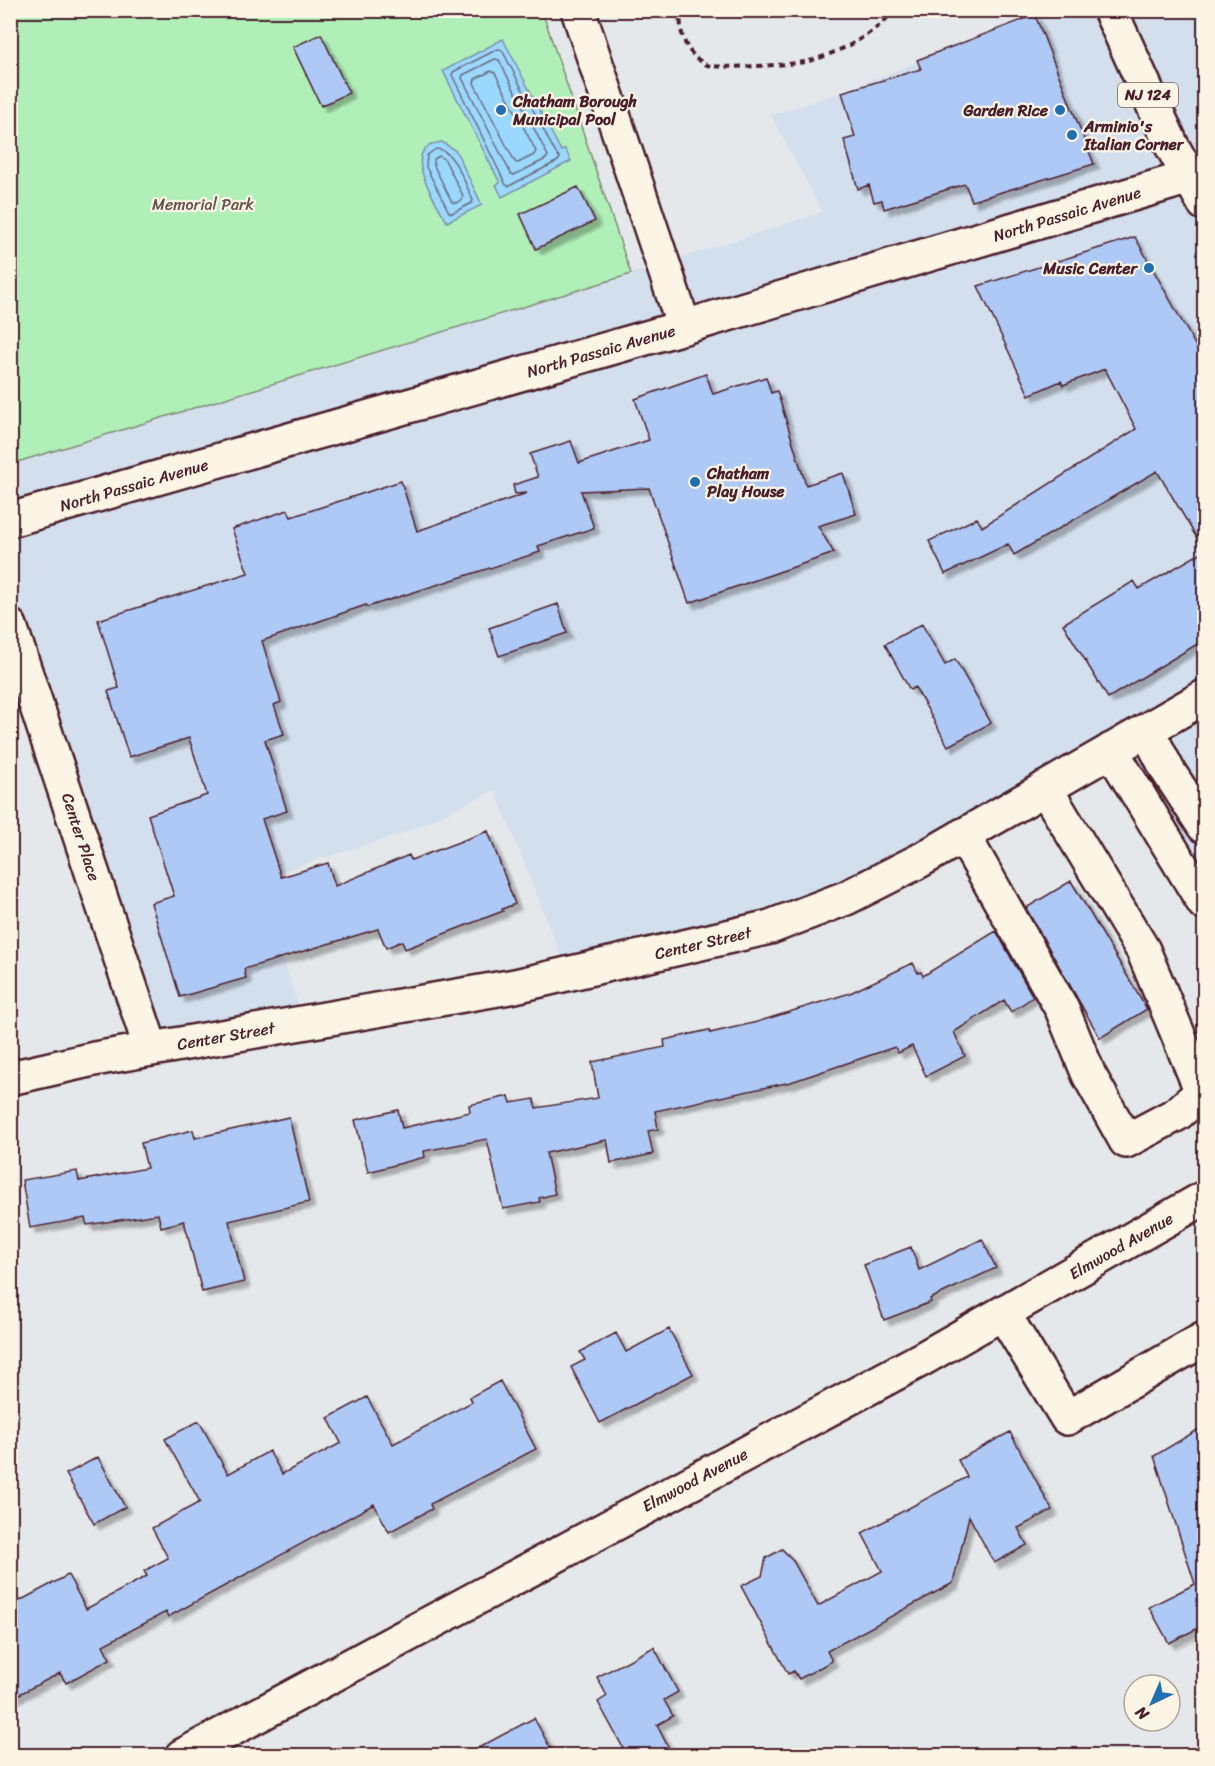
<svg xmlns="http://www.w3.org/2000/svg" width="1215" height="1766" viewBox="0 0 1215 1766" font-family="Sriracha,sans-serif">
<style>
.built{fill:#d4dfee}
.green{fill:#b0f0b8;stroke:#7d8872;stroke-width:1.5}
.water{fill:#9bd8fd;stroke:#7b8ea9;stroke-width:1.5}
.lines{fill:none;stroke-linecap:round;stroke-linejoin:round}
.shore{stroke:#6a697f;stroke-width:1.5}
.building{fill:#aec9f6;stroke:#4a1f2b;stroke-width:1.5;filter:url(#shadow)}
.minor-casing{stroke:#4a1f2b;stroke-width:38}
.major-casing{stroke:#4a1f2b;stroke-width:38}
.path{stroke:#4a1f2b;stroke-width:4;stroke-dasharray:6 4.5;stroke-linecap:butt}
.minor{stroke:#fcf5e5;stroke-width:33}
.major{stroke:#fcf5e5;stroke-width:33}
.poi-dot{fill:#1f6fb2;stroke:#fcf5e5;stroke-width:2}
.labels{text-anchor:middle;dominant-baseline:central;stroke-width:4.5;stroke-linejoin:round;paint-order:stroke}
.shield{fill:#fcf5e5;stroke:#7f5f63;stroke-width:1.5}
.shield-label{font-size:15px;font-weight:bold;fill:#4a1f2b}
.poi-label{font-size:16px;font-weight:bold;fill:#4a1f2b;stroke:#fcf5e5;text-anchor:start}
.park-label{font-size:16px;fill:#64534e;stroke:#fcf5e5}
.street-label{font-size:16px;fill:#4a1f2b;stroke:#fcf5e5}
</style>
<defs>
<filter id="shadow"><feDropShadow dx="5.5" dy="5.5" stdDeviation="1.5" flood-color="#0004"/></filter>
</defs>
<rect width="100%" height="100%" fill="#e5e8ea"/>
<filter id="ink" filterUnits="userSpaceOnUse"><feTurbulence type="fractalNoise" baseFrequency=".0167" numOctaves="2"/><feDisplacementMap in="SourceGraphic" scale="12" xChannelSelector="R" yChannelSelector="G"/><feConvolveMatrix kernelMatrix="1 2 1 2 8 2 1 2 1" color-interpolation-filters="sRGB"/></filter>
<g filter="url(#ink)">
<path class="built" d="M1033,11H1204V881L1111,750L777,926L568,974L495,790L410,831L257,879L305,1025L146,1047L11,640L10,464L631,274L822,212L771,115L842,92L1034,15Z"/>
<path class="green" d="M11,11H542L631,274L11,464Z"/>
<path class="water" d="M503,39L561,151L565,149L571,161L502,197L496,185L500,183L443,71Z
M442,142L456,151L482,205L447,222C436,201 396,147 442,142Z"/>
<g class="lines">
<path class="shore" d="M498,49L502,50L555,152L560,158L558,161L509,186L506,185L452,75L453,72Z
M495,59L499,60L548,156L546,159L514,175L511,174L462,78L463,75Z
M491,71L495,73L536,151L534,155L518,163L515,162L474,83L475,79Z
M436,149C454,148 466,186 473,200L472,203L452,213L449,212L426,167L427,155Z
M439,156L445,160L463,196L462,200L456,203L452,202L434,166V159Z"/>
</g>
<path class="building" d="M1035,15L1094,164L972,201L965,184L884,209L882,200L874,202L869,185L858,189L844,140L855,137L842,92L921,69L917,60Z
M321,34L349,93L321,106L293,47Z
M578,187L595,221L536,249L520,214Z
M1135,237L1204,361V550L1157,471L1014,555L1008,544L945,574L929,541L977,518L982,527L1136,429L1105,369L1063,385L1061,381L1029,395L978,286Z
M706,374L713,394L766,377L771,393L777,391L806,485L843,473L856,514L818,526L834,553L689,603L649,488L581,491L594,528L538,546L540,552L367,607L366,605L262,641L281,702L274,705L284,734L265,740L287,811L262,819L281,877L328,863L335,886L409,855L411,860L488,831L515,904L502,909L503,911L405,949L402,941L386,948L378,929L244,969L246,978L180,997L151,903L174,896L148,815L207,795L189,738L129,757L108,691L119,688L98,620L248,573L232,529L288,510L291,517L401,481L417,531L527,493L515,494L513,485L538,477L530,454L571,441L579,463L649,440L635,399Z
M1204,551V640L1108,698L1063,624L1134,581L1139,589Z
M558,604L567,633L499,656L489,628Z
M922,624L945,665L955,659L991,723L948,746L915,687L910,690L885,644Z
M1071,881L1147,1009L1100,1038L1026,908Z
M996,931L1033,997L1011,1012L1004,1000L954,1032L965,1056L926,1076L912,1046L898,1053L895,1047L791,1082L655,1111L658,1129L648,1131L653,1154L611,1163L607,1140L546,1153L555,1194L539,1198L540,1202L503,1209L487,1139L424,1151L425,1157L368,1172L355,1120L398,1110L402,1128L470,1112L469,1105L509,1096L511,1103L534,1099L536,1108L598,1098L592,1062L665,1047L664,1040L709,1030L710,1033L757,1022L850,993L913,963L918,973L921,972L923,976Z
M289,1117L309,1202L229,1221L244,1282L202,1292L184,1221L161,1227L158,1214L87,1225L85,1218L30,1228L22,1180L77,1171L79,1181L147,1168L141,1143L193,1130L195,1138Z
M982,1239L996,1268L930,1299L931,1302L884,1320L864,1265L911,1247L919,1270Z
M669,1329L693,1374L600,1423L571,1367L585,1360L580,1352L616,1333L626,1352Z
M500,1381L536,1449L430,1504L432,1509L389,1532L374,1504L168,1617L166,1612L103,1645L110,1659L66,1683L60,1673L10,1699V1606L68,1575L86,1609L147,1576L144,1571L168,1558L152,1528L200,1502L165,1439L199,1421L228,1474L269,1451L282,1474L341,1443L328,1418L367,1397L393,1444L472,1402L470,1397Z
M1204,1426V1625L1169,1643L1149,1607L1195,1584L1154,1456Z
M1010,1432L1052,1510L1018,1528L1027,1545L994,1563L969,1516L953,1583L827,1651L832,1661L799,1679L794,1671L788,1674L741,1586L762,1576L766,1558L782,1549L792,1559L818,1606L882,1571L862,1533L967,1477L958,1460Z
M98,1457L125,1507L94,1524L66,1474Z
M654,1647L678,1692L664,1700L673,1716L657,1725L668,1747L651,1755H627L598,1702L607,1696L597,1677Z
M534,1718L554,1755H465Z"/>
<g class="lines">
<defs>
<path id="minor" d="M578,10L684,327
M10,626L151,1049
M1147,730L1168,771L1204,826
M1111,750L1204,903
M963,835L1062,1009L1089,1075L1126,1141L1177,1114L1202,1092L1143,950L1045,788
M10,1078L94,1059L515,986L770,927L846,898L919,861L1204,697
M1003,1313L1067,1418L1204,1339
M182,1756L922,1359L1204,1198"/>
<path id="major" d="M1110,10L1172,146L1204,203
M10,520L684,327L1190,177"/>
</defs>
<use href="#minor" class="minor-casing"/>
<use href="#major" class="major-casing"/>
<path class="path" d="M674,10L679,21
M682,10C677,32 686,55 707,65C715,69 791,65 804,62C816,60 828,55 839,50C861,41 878,27 896,10"/>
<use href="#minor" class="minor"/>
<use href="#major" class="major"/>
</g>
</g>
<g class="poi-dot">
<circle cx="501" cy="110" r="6"/>
<circle cx="1060" cy="110" r="6"/>
<circle cx="1072" cy="135" r="6"/>
<circle cx="1149" cy="268" r="6"/>
<circle cx="695" cy="482" r="6"/>
</g>
<g class="labels">
<rect class="shield" x="1118" y="83" width="60" height="24" rx="4.5"/>
<g class="shield-label">
<text x="1148" y="95">NJ 124</text>
</g>
<g class="poi-label">
<text x="513" y="101">Chatham Borough<tspan x="513" dy="18">Municipal Pool</tspan></text>
<text x="1048" y="110" text-anchor="end">Garden Rice</text>
<text x="1084" y="126">Arminio's<tspan x="1084" dy="18">Italian Corner</tspan></text>
<text x="1137" y="268" text-anchor="end">Music Center</text>
<text x="707" y="473">Chatham<tspan x="707" dy="18">Play House</tspan></text>
</g>
<g class="park-label">
<text x="203" y="204">Memorial Park</text>
</g>
<g class="street-label">
<text transform="translate(1067 214) rotate(-17)">North Passaic Avenue</text>
<text transform="translate(601 351) rotate(-16)">North Passaic Avenue</text>
<text transform="translate(134 485) rotate(-16)">North Passaic Avenue</text>
<text transform="translate(81 837) rotate(72)">Center Place</text>
<text transform="translate(703 943) rotate(-13)">Center Street</text>
<text transform="translate(226 1036) rotate(-10)">Center Street</text>
<text transform="translate(1121 1246) rotate(-30)">Elmwood Avenue</text>
<text transform="translate(695 1480) rotate(-28)">Elmwood Avenue</text>
</g>
</g>
<rect width="1215" height="1766" fill="none" stroke="#fcf5e5" stroke-width="36"/>
<rect x="18" y="18" width="1179" height="1730" fill="none" stroke="#4a1f2b" stroke-width="2" filter="url(#ink)"/>
<g transform="translate(1152 1703) rotate(224)"><circle r="28" fill="#fcf5e5" stroke="#b59f9b" stroke-width="1.5"/>
<path d="M0-4.5L10 22L0 15L-10 22Z" fill="#1f6fb2"/>
<text y="-9" font-size="16" font-weight="bold" text-anchor="middle" fill="#4a1f2b">N</text>
</g>
</svg>
